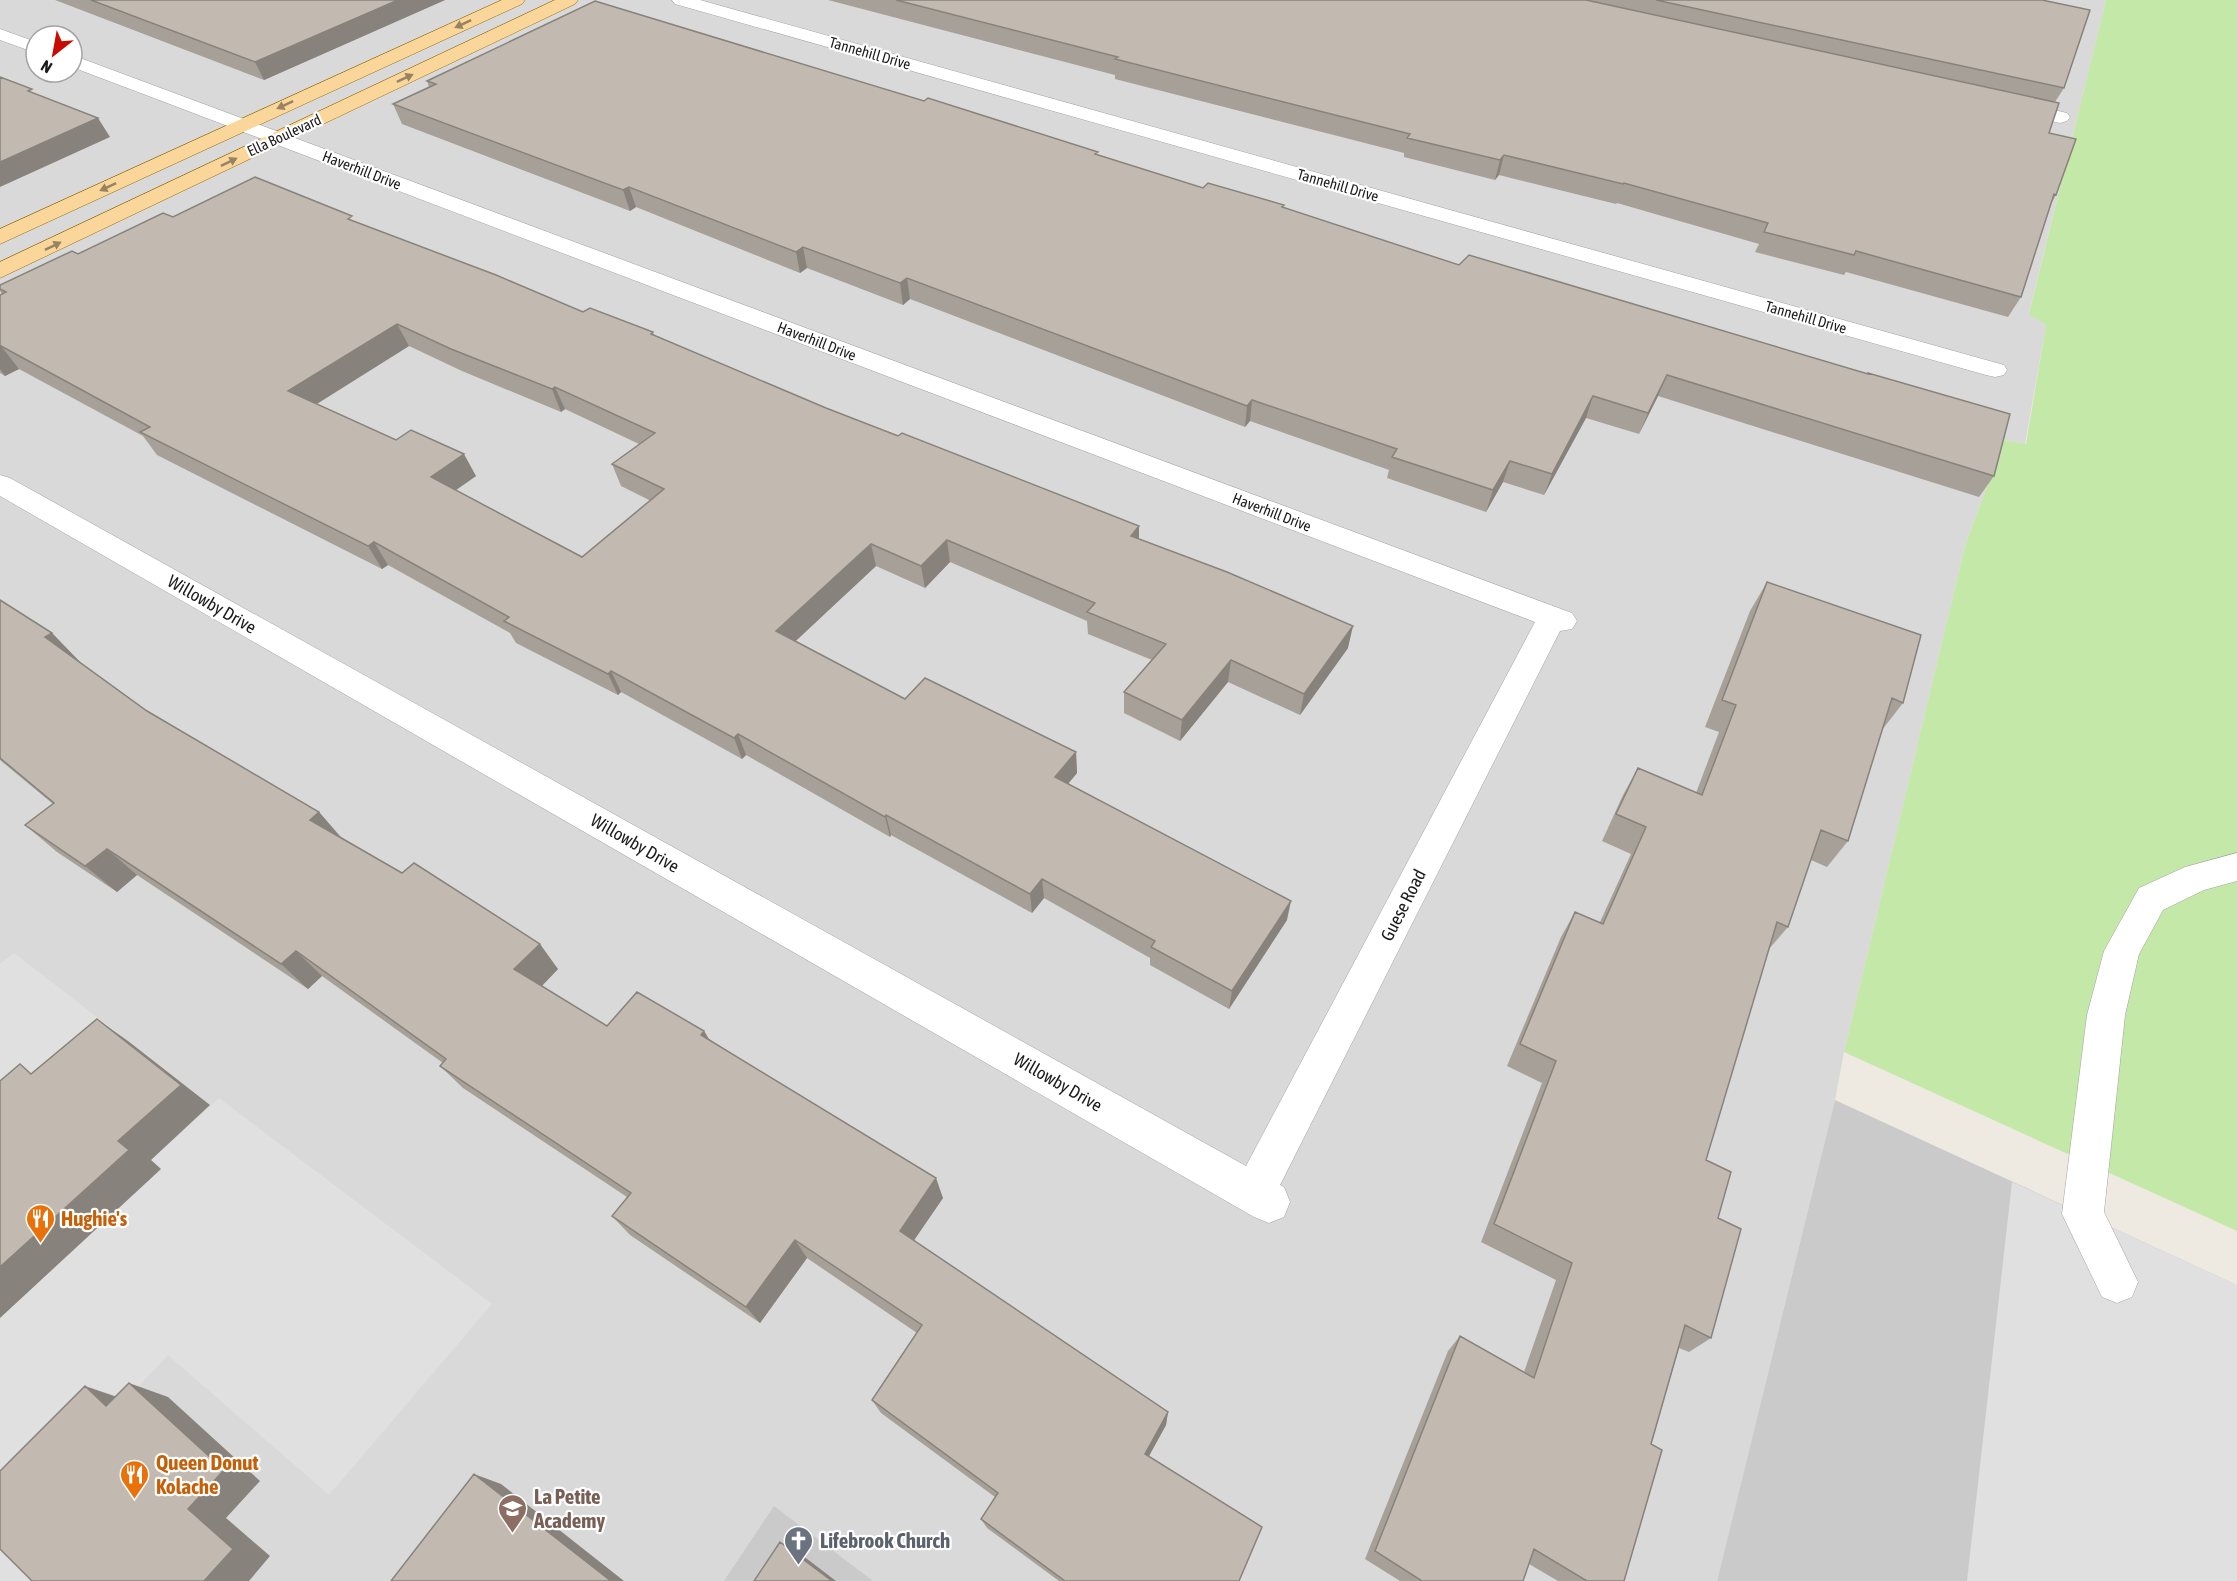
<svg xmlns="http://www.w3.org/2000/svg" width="2237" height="1581" viewBox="0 0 2237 1581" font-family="'Asap Condensed',sans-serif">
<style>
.residential{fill:#dad9d9;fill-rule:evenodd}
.religious{fill:#cacaca}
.grass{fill:#c4e8a7}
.parking{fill:#e0e0e0}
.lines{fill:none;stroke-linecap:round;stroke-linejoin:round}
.minor-casing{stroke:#a3a3a3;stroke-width:1}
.major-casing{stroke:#936a01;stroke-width:1}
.minor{fill:#fff;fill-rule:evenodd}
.major{fill:#fbd69a;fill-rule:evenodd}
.wall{fill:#a7a098;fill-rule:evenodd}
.shaded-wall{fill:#88827c}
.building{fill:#c2bab1;stroke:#88827c;stroke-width:1.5;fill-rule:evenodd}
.oneway{fill:#978261}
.labels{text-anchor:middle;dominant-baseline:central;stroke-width:4.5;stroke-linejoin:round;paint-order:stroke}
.far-street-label{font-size:15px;fill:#1c1c1c;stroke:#fff}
.street-label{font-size:18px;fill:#1c1c1c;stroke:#fff}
.near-food-label{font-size:21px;font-weight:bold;fill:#c56008;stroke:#fff;text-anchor:start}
.near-education-label{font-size:21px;font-weight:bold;fill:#785e54;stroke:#fff;text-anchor:start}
.near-worship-label{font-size:21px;font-weight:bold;fill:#5b616d;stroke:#fff;text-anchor:start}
</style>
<rect width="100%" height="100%" fill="#eeeae2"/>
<path class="residential" d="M0,0H2106L2029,313L2046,325L2025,444L2004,440L1965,546L1844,1052L1835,1100L1717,1581H0ZM36,36H72V72H36Z"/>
<path class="religious" d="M1835,1100L2237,1285V1581H1717Z
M774,1506L873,1581H724Z"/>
<path class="grass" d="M2106,0H2237V1231L1844,1052L1965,546L2004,440L2026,444L2046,325L2029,314Z"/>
<path class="parking" d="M14,953L128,1041L65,1094L0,1131V964Z
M219,1098L492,1304L329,1495L168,1355L126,1400L72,1581H0V1318L161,1169L151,1160Z
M2012,1182L2237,1285V1581H1967Z"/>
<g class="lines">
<defs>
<path id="minor" d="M672,0H700L2004,365L2007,370L2004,375L1995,377L1986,375L675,4Z
M0,29L36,42V53L0,40Z
M72,55L1572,613L1577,621L1572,629L1560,631L1280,1185L1284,1187L1290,1202L1284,1217L1269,1223L1254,1217L0,496V475L10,478L1246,1166L1535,622L72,67Z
M2011,100L2067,113L2070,117L2067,121L2060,123L2004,110L2001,106L2004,102Z
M2237,853V881L2204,890L2163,910L2139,954L2125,1015L2104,1212L2138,1282L2132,1297L2117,1303L2102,1297L2062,1214L2087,1015L2104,951L2139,888L2185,867Z"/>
<path id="major" d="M502,0H525L522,4L0,244V229Z
M555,0H578L575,4L0,278V262Z"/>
</defs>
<use href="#minor" class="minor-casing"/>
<use href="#major" class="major-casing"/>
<use href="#minor" class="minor"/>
<use href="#major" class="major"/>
</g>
<path class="wall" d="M55,0H445L264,80Z
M828,0H2042L2064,88L2055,102L2049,133L2056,195L2052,202L2021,297L2008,317L1846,272L1844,275L1755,252L1759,244L1617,203L1616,204L1499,175L1495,180L1404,157V153L1115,79V75Z
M427,81L1099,155L1203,188L1284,205L1283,208L1994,476L1979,497L1658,396L1639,434L1586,418L1544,495L1503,482L1486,512L1387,478L1389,470L1250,421L1245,427L910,299L903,305L807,268L800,273L636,207L630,211L402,124L393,104L429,87Z
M173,217L355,222L583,312L653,332L654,335L826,408L1139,526V539L1348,648L1300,715L1228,682L1180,741L1124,713V692L1152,660L1088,634L1087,621L950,562L925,588L876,566L795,641L905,699L1076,752L1077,773L1068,784L1287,920L1229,1009L1150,965V958L1044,898L1032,913L891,835L890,837L746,755L742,759L621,692L618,695L516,643L510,633L388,565L382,569L157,455L143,436L19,369L5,376L0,373V295L2,294L0,291V285ZM409,346L462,371L561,412L565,409L639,444L612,464L621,486L651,501L582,557L456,490L476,476L317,404Z
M1767,582L1903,703L1882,730L1848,841L1827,867L1811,860L1788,927L1769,949L1706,1160L1718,1218L1711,1338L1689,1352L1679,1348L1651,1444L1624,1581H1558L1529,1564L1523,1581H1400L1365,1559L1448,1351L1460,1336L1524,1372L1556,1280L1481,1242L1542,1083L1507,1066L1561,937L1575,912L1600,922L1631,854L1602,841L1623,795L1638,768L1696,793L1719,732L1705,727L1750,611Z
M0,600L52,633L80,662H79L147,711L319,812L341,837L558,969L542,986L607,1026L704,1031L709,1039L943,1198L914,1240L1168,1412L1166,1425L1149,1456L1239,1581H1059L987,1528L981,1519L995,1497L881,1413L872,1400L917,1333L807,1258L760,1323L630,1235L612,1216L627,1197L463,1088L440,1066L443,1063L322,976L308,989L137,875L117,892L57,852L25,825L53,804L0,760Z"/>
<path class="shaded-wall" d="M398,0H445L264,80L255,62Z
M98,118L110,137L0,187V162Z
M1504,155L1499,175L1495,180L1500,160Z
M629,187L636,207L630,211L623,190Z
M803,247L807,268L800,273L796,252Z
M907,278L910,299L903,305L900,283Z
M397,324L409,346L302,413L288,391Z
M1,346L19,369L5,376L0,369V347Z
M1667,375L1658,396L1639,434L1648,413Z
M555,387L565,409L561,412L552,389Z
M1593,396L1586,418L1544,495L1552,474Z
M1252,400L1250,421L1245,427L1247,406Z
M464,454L476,476L443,499L431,477Z
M1510,461L1503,482L1486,512L1493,490Z
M1139,526V549L1131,536Z
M947,540L950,562L925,588L921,566Z
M374,542L388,565L382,569L368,546Z
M871,544L876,566L783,653L776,631Z
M1353,626L1348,648L1300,715L1304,694Z
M52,633L80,662L74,666L45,637Z
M1231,660L1228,682L1180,741L1182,720Z
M611,671L621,692L618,695L608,674Z
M738,734L746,755L742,759L734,738Z
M1076,752L1077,773L1056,798L1055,777Z
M319,812L342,839L310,820Z
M886,815L891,835L890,837L885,817Z
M107,849L137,875L117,892L85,866Z
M1042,879L1044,898L1032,913L1030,894Z
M1291,901L1287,920L1229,1009L1232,991Z
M540,944L558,969L534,994L514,969Z
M296,951L322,976L308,989L281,964Z
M97,1019L128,1041L210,1105L151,1160L161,1169L0,1318V1267Z
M704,1031L718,1055L701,1035Z
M936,1178L943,1198L908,1249L900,1231Z
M795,1240L807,1258L760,1323L746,1307Z
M129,1383L168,1397L260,1481L226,1518L270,1556L249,1581H204Z
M85,1386L126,1400L106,1406Z
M1168,1412L1166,1425L1144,1465L1145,1454Z
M474,1474L501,1484L624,1581H611Z
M780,1542L794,1549L836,1581H832Z"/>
<path class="building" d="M91,0H398L255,62Z
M896,0H1586L2059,103L2049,133L2076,139L2056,195L2054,194L2021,297L1856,251L1854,255L1764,232L1768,223L1624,183L1623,184L1504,155L1500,160L1407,138L1410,134L1115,59L1118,57Z
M1656,0H2042L2090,10L2064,88Z
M595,1L924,101L928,98L1098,152L1095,154L1203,188L1208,183L1284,205L1282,207L1459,265L1469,255L1868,374V373L2010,414L1994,476L1667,375L1648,413L1593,396L1552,474L1510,461L1493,490L1392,457L1397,449L1252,400L1247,406L907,278L900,283L803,247L796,252L629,187L623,190L393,104L436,84L427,81Z
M0,77L32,89L28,91L98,118L0,162Z
M255,177L352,216L348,219L496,275L583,312L590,308L653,332L651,334L826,408L898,436L902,433L1139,526L1131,536L1227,572L1353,626L1304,694L1231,660L1182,720L1124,692L1166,644L1087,612L1095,603L947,540L921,566L871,544L776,631L905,699L925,678L1076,752L1055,777L1291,901L1232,991L1151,947L1155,941L1042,879L1030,894L886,815L885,817L738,734L734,738L611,671L608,674L504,621L509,617L374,542L368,546L140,432L150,427L1,346L0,347V295L6,292L0,289V285L72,251L78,254L163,213L173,217ZM397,324L451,349L552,389L555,387L655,433L612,464L664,489L582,557L431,477L464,454L411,430L396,440L288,391Z
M1767,582L1921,635L1903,703L1892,698L1848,841L1821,830L1788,927L1777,922L1706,1160L1731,1172L1718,1218L1741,1229L1711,1338L1685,1325L1651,1444L1662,1450L1624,1581H1587L1534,1549L1523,1581H1422L1375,1551L1460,1336L1534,1378L1572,1263L1494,1224L1556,1061L1520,1044L1575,912L1603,924L1646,827L1616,814L1638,768L1702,795L1736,705L1722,700Z
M0,600L52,633L45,637L147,711L319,812L310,820L402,873L414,863L540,944L514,969L607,1026L637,992L704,1031L701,1035L936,1178L900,1231L1168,1412L1145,1454L1262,1527L1239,1581H1065L981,1519L998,1493L872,1400L922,1325L795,1240L746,1307L612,1216L631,1193L440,1066L446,1059L296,951L281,964L107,849L85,866L25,825L54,803L0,758Z
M97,1019L181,1085L118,1141L129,1150L0,1267V1081L20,1064L31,1074Z
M129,1383L224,1470L188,1509L233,1549L204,1581H32L0,1549V1471L85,1386L106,1406Z
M474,1474L611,1581H391Z
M780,1542L832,1581H754Z"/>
<defs><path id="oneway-solid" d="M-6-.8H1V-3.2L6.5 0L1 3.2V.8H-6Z" transform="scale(1.5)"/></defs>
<g class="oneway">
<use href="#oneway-solid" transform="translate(463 24) rotate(155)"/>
<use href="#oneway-solid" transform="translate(405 78) rotate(-25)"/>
<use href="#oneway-solid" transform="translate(285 105) rotate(155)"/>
<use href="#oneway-solid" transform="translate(229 162) rotate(-26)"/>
<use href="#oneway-solid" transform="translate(108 187) rotate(155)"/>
<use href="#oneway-solid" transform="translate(53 246) rotate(-26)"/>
</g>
<defs>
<symbol id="restaurant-pin" viewBox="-11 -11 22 30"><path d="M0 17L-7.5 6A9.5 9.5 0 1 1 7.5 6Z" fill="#e8710a" stroke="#fff"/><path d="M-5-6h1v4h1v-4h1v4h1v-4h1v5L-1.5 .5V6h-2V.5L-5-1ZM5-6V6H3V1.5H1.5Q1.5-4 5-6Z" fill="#fff"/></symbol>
<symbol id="school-pin" viewBox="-11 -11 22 30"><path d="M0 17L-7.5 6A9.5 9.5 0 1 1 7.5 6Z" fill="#8d6e63" stroke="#fff"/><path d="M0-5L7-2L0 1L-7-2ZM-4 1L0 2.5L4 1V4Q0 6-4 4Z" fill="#fff"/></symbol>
<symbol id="church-pin" viewBox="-11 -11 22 30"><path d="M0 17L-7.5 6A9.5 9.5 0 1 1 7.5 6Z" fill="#6b7280" stroke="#fff"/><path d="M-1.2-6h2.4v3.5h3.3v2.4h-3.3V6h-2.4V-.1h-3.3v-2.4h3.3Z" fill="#fff"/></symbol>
</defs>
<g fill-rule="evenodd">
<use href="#restaurant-pin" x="24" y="1202" width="33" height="45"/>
<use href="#restaurant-pin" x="118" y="1458" width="33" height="45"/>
<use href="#school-pin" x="496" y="1492" width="33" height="45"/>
<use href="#church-pin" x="782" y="1524" width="33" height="45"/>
</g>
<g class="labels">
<g class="far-street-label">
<text transform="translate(870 53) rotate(16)">Tannehill Drive</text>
<text transform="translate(284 135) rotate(-25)">Ella Boulevard</text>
<text transform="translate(362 170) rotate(21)">Haverhill Drive</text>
<text transform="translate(1338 185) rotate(16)">Tannehill Drive</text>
<text transform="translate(1806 317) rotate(16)">Tannehill Drive</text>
<text transform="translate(817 341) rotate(21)">Haverhill Drive</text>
<text transform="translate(1272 512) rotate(21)">Haverhill Drive</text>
</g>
<g class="street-label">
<text transform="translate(212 604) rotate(30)">Willowby Drive</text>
<text transform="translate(635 843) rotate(30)">Willowby Drive</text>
<text transform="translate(1403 905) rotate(-63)">Guese Road</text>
<text transform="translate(1058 1082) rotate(30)">Willowby Drive</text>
</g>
<g class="near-food-label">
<text x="61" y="1218">Hughie's</text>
<text x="156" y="1462">Queen Donut<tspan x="156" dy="24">Kolache</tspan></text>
</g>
<g class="near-education-label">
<text x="534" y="1496">La Petite<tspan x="534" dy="24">Academy</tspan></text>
</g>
<g class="near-worship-label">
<text x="820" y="1540">Lifebrook Church</text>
</g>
</g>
<g transform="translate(54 54) rotate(211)"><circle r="28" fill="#ffffff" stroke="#a4a4a4" stroke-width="1.5"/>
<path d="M0-4.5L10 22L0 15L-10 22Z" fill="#c70b02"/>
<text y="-9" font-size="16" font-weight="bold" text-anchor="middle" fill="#1c1c1c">N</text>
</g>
</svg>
